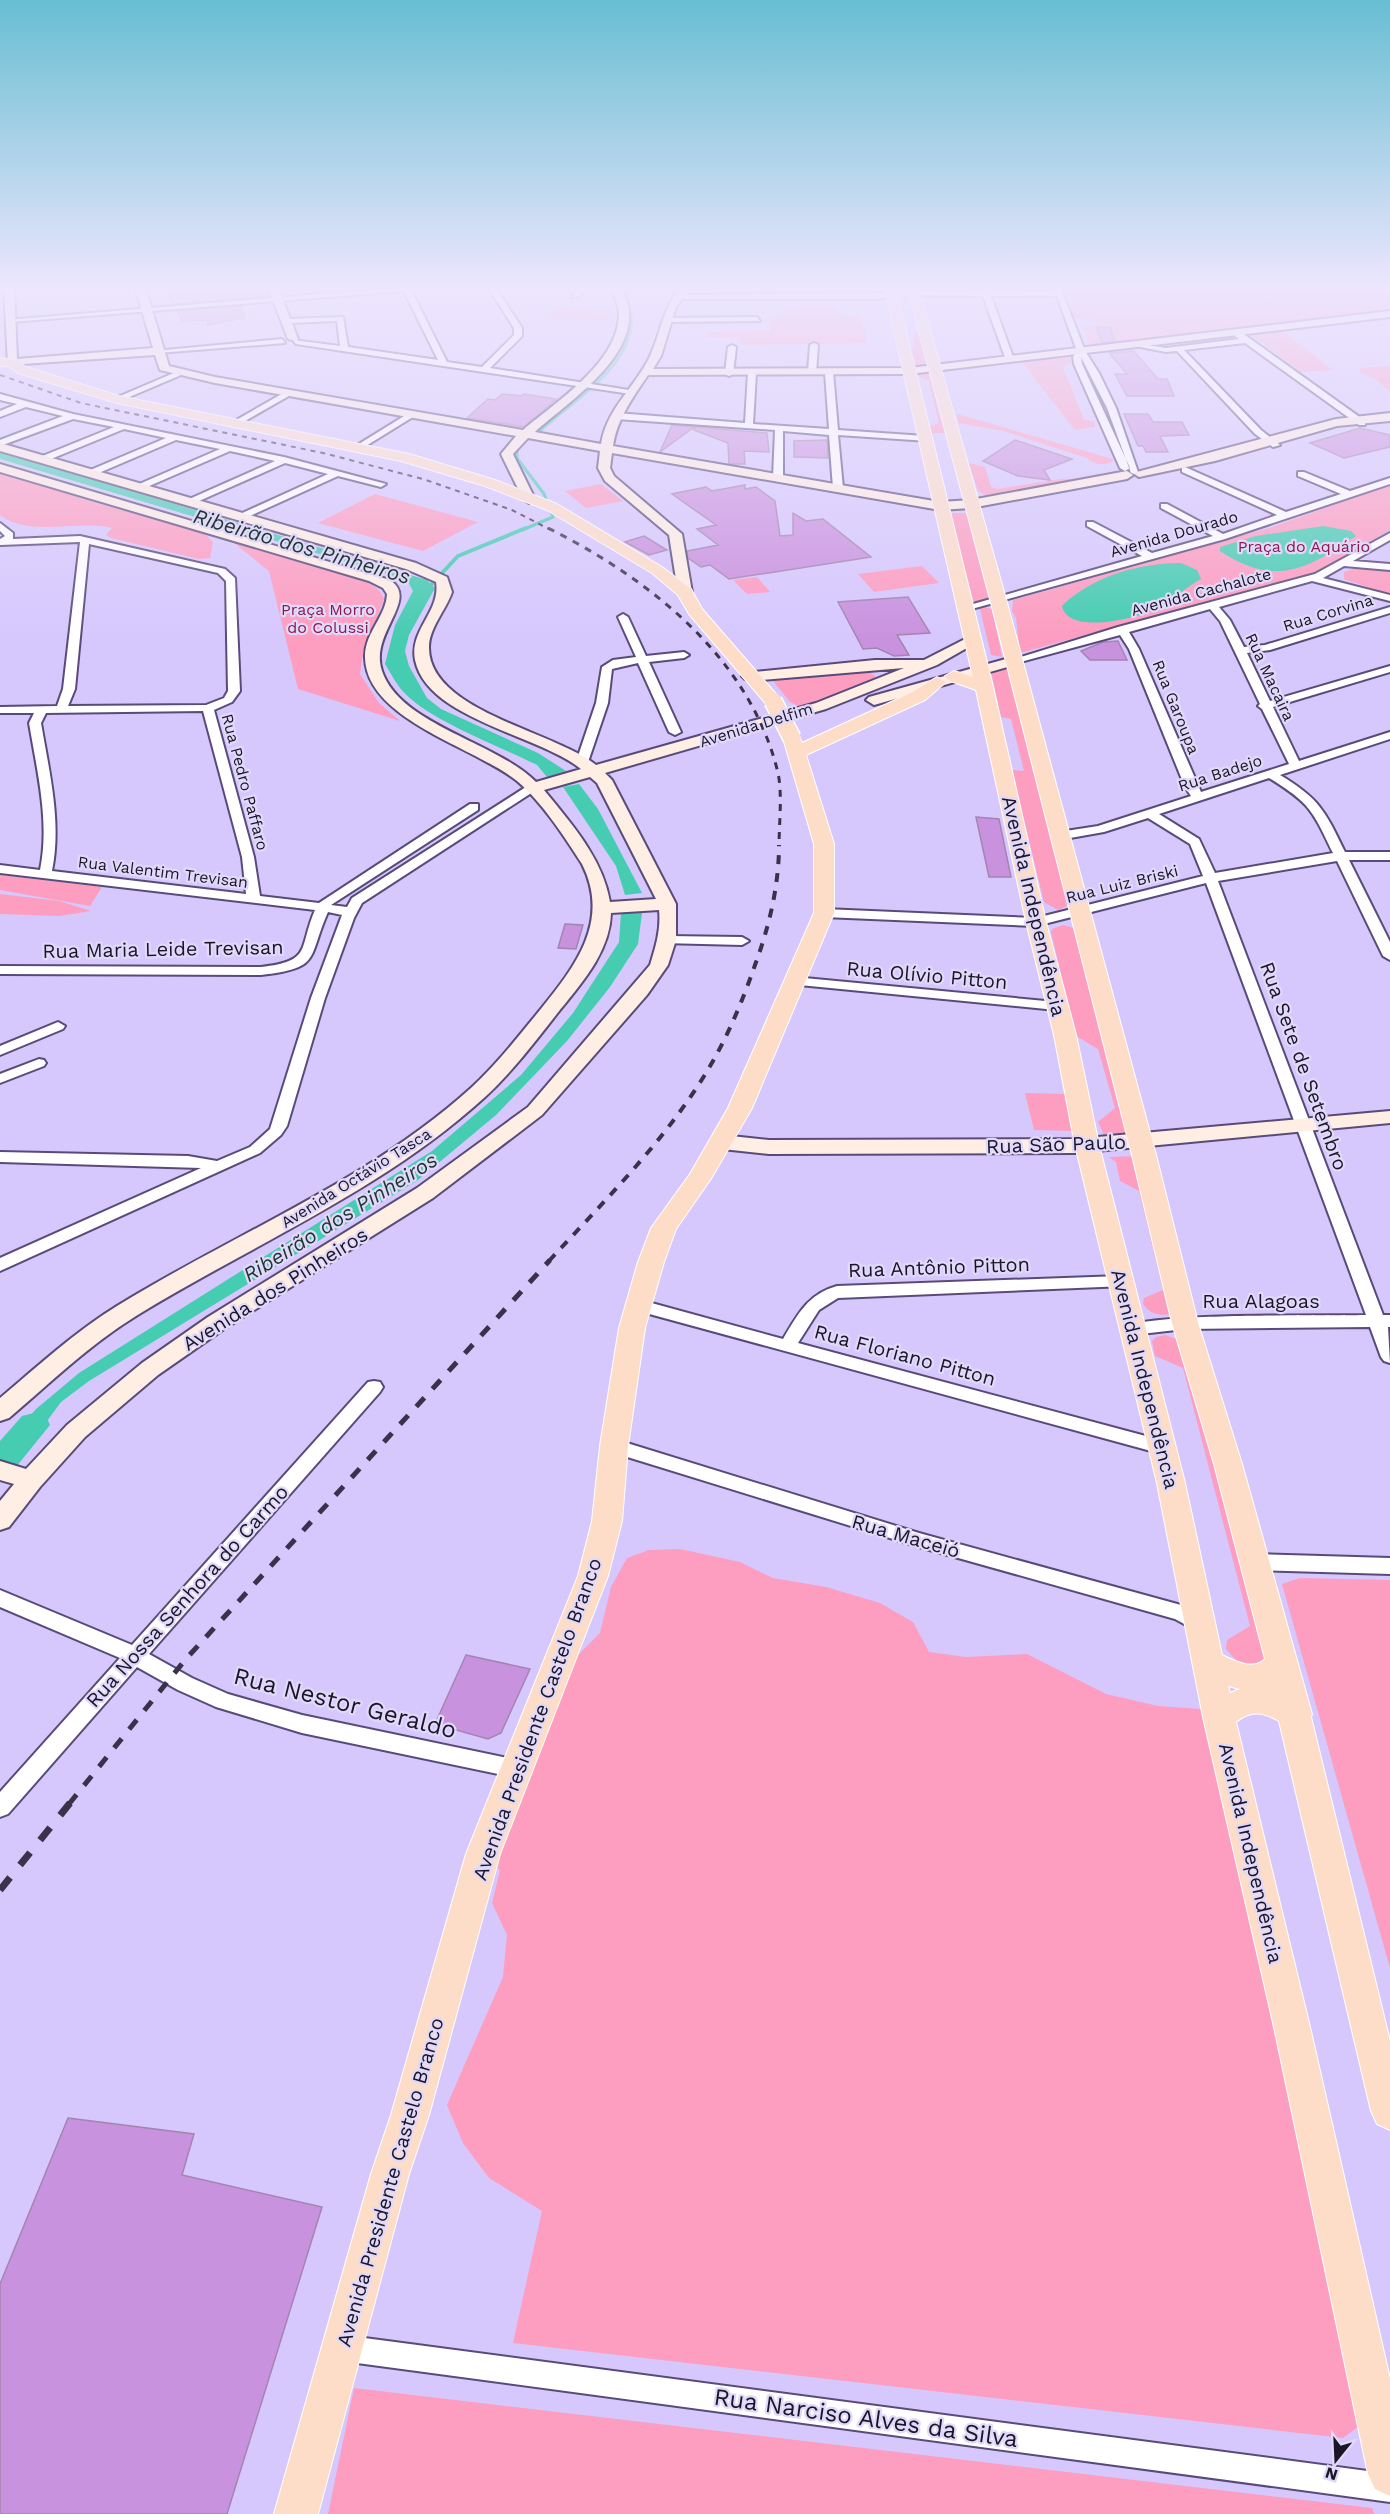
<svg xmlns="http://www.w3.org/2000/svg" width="1390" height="2514" viewBox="0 0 1390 2514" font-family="'Work Sans',sans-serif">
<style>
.green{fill:#fd9dc0}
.water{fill:#46ccb1}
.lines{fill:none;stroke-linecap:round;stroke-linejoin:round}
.stream-far1{stroke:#46ccb1;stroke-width:3}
.stream{stroke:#46ccb1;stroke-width:4}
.river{fill:#46ccb1;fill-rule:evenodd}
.building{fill:#c992de;stroke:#a484b0;stroke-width:1.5}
.street-casing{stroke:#594b79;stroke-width:4}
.secondary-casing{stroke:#594b79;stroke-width:4}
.primary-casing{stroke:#fff;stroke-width:2}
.street{fill:#fff;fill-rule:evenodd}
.secondary{fill:#feeee3;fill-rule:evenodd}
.primary{fill:#fdddc7;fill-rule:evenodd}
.rail-far4{stroke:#39324a;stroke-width:2;stroke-dasharray:5 5;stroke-linecap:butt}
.rail-far3{stroke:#39324a;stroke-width:3;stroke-dasharray:7 7;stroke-linecap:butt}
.rail-far2{stroke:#39324a;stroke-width:4;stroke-dasharray:9 9;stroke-linecap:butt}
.rail-far1{stroke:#39324a;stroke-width:5;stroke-dasharray:12 12;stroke-linecap:butt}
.rail{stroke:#39324a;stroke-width:7;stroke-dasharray:16 16;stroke-linecap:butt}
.primary-bridge-casing{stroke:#fff;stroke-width:20;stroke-linecap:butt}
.primary-bridge{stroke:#fdddc7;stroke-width:17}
.labels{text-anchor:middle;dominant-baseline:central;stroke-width:4.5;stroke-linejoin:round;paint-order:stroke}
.far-street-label{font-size:16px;fill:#1b1528;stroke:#e1d9f9}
.far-park-label{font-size:16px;fill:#8a1b51;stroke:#e1d9f9}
.street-label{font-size:20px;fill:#1b1528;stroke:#e1d9f9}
.water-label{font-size:21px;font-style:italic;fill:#1f3530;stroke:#e1d9f9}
.near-street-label{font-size:24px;fill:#1b1528;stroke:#e1d9f9}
</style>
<rect width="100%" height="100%" fill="#d6c8fd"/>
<path class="green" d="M1111,287H1370L1390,294V310L1138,342L1090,345L1082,327H1106L1090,319H1074L1063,292Z
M559,306L615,310L605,321L548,317Z
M798,306H836V315L861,316L867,343L742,345L739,337H707V332L770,331V321Z
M1279,329L1333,370L1301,372L1251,335V332Z
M912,333H922L931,366L914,369L909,348L915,346Z
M1056,356L1069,357L1071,362L1063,367L1084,420L1094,421L1095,427L1075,430L1022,362Z
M1390,366V391L1375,379L1359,372L1360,368Z
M923,372L932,373L948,433H930L928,427L939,423L929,381L916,375Z
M957,414L1113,459V461C1105,466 1094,465 1087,458L1003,431L958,423Z
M969,463L985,467L991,487L997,489L1061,479L1092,478L989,497L978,491Z
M0,472C37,483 73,496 110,507C137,516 197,520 213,542L210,558L199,559L111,538L106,535L112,528C77,519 30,538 0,515Z
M601,484L623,501L586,508L565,491Z
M1390,485V530L1327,567L1297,579L1216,599L1020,653L1016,618L1012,611L1013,600L1269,528Z
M375,494L478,522L423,551L318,523Z
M953,513H969L994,598L974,603L950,517Z
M229,539L370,583L380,591L384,599L362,659L360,674L379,703L400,721L298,689L269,571Z
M922,566L939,583L874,592L858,574Z
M1359,567L1390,570V595L1344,579V572Z
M757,577L770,592L747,594L733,580Z
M985,607L992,609L1002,657L991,655L980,609Z
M1011,667L1072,902H1067V906L1058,910L1044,902L1012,770L1024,771L1011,719L1001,717L991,672Z
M861,671L870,672L879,680L800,707L790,702L770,677Z
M0,875L102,887L90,906L0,890Z
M0,894L59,901L91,911L59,916L0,914Z
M1063,925L1077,929L1133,1133L1104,1135L1098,1122L1115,1108L1098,1049L1076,1036L1051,932L1052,929Z
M1025,1093L1065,1094L1073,1131L1034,1130Z
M1138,1156L1173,1314C1161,1316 1150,1315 1143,1304L1144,1298L1163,1290L1139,1191L1120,1181L1116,1162L1109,1157Z
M1165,1335L1183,1341L1272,1657L1266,1666L1242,1667L1226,1649L1227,1640L1250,1626L1183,1368L1155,1356L1152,1341L1156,1337Z
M680,1549L740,1562L773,1578L826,1587L880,1603L913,1622L929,1652L966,1657L1027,1654L1106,1694L1158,1706L1202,1709L1214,1720L1227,1796L1273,2028L1288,2072L1307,2167L1318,2203L1358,2427L1343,2438L513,2343L542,2211L489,2178L463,2143L447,2105L503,1977L507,1935L492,1903L500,1870L491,1863L551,1710L547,1709L576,1657L600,1633L611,1587L627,1558L649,1550Z
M1300,1578L1390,1580V1968L1282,1584Z
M354,2388L1372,2508L1374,2514H328Z"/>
<path class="water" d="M0,451L427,580L435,588L409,635L405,651L409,666L427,698L441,709L538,753L566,771L547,777L537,765C500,746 424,719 400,688C394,680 390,672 385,664L395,625L413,591L407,580L0,459Z
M1323,526L1351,531L1356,536C1307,570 1274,587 1220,551V547L1256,536Z
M1181,563L1197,570L1201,579C1186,587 1173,600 1158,608C1140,618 1068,636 1062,606C1092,576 1140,563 1181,563Z
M579,784L598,809L642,893L625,895L616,866L563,787Z
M621,913H642L638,944L610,987L567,1041L496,1115L418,1180L89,1381L61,1402L20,1458L0,1455V1449L36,1409L79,1373L432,1151L521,1075L573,1013L619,942Z"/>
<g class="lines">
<path class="stream-far1" d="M539,432C569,403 619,376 630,333C634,318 628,301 625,287
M517,451V458L544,494L553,517L522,530"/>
<path class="stream" d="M428,588L458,556L526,528"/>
<path class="river" d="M34,1413L46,1416L50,1425L12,1472L0,1476V1441L22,1416Z"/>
</g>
<path class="building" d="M163,287H191L192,290L266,287L269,296L173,304Z
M241,306L244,318L208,325L207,320L182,321L177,311Z
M1096,327H1110L1115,341L1102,343Z
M1134,351L1158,379H1167L1174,396H1127L1115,374H1127L1109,353Z
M502,394L522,396L524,394L556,399L524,427L467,418L488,399L495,400Z
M1124,414H1148L1153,422H1182L1189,435L1160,436L1168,452H1146L1143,446H1138Z
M672,425L694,427L660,452Z
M695,427L767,433L769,452L744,451L745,464H729L728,443L694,430Z
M1360,428L1390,435V447L1344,458L1310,443Z
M827,440L828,458L794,457V441Z
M1015,440L1072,459L1044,470L1050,480L1018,476L983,461Z
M745,485V489L756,487L775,501L780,536L793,535V513L806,521L823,519L871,557L729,579L710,565L701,567L688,558L687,551L718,545L697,529L716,525L672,494L706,487L712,491Z
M644,536L667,550L649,555L625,542Z
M908,597L930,633L897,635L909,655L894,656L877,648L863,649L838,602Z
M1118,641L1127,660H1090L1081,651L1103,642Z
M976,817L999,819L1011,877H989Z
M565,924L583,925L576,949L558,948Z
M466,1655L530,1669L501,1733L488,1739L435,1724Z
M68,2118L194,2134L182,2175L322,2207L227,2514H0V2284Z"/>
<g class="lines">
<defs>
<path id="street" d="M403,287H430L411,290L447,362L482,367L514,335V328L488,287H495L522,328V336L490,368L635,391L631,394L296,344L293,340L340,346L337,321L287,323L283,321L287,319L343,317L348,347L438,360L404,291L11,322L7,320Z
M578,287H586L578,297H572Z
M635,287H680L688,289L684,291Z
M981,287H987L989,291L1055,292L1054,287H1060L1085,351L1099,373L1116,408L1139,475L1131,473L1107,408L1081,357L1082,364L1130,468L1125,471L1120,468L1074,364L1073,357L1077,351L1057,296H991L1014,360L1010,362L1006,360L983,296L914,295L910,293L914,291H982Z
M893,293V297L874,299H677L673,297L677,295Z
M757,317L760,321L667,322L663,320L667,318Z
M1232,330H1238L1365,421V425H1359L1245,343L1184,350L1261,430L1280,445L1273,447L1255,434L1177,351L1166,352L1130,345L1134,343L1166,348L1239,339L1232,334Z
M282,339L285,343L158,353L154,351Z
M814,343L818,345L816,372L812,374L808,372L810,345Z
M732,345L736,347L733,374L729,376L725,374L728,347Z
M829,370L833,372L838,430L925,436L928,437V441L838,435L843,488L838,491L833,488L829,435L783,431V478L778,481L773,478L775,430L616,419L612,416L616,413L745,423L748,373L752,371L756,373L753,424L829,429L825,372Z
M174,373L181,375L120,401L113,399Z
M287,391L294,393L238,425L231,423Z
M0,394L73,414L284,457L386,484L381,487L338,476L241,520L236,517L238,515L328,474L285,463L190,505L185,502L187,500L275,461L230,451L140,490L137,489V485L220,449L176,440L94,475H88V471L166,438L124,429L46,461H40V457L114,427L73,419L0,446V440L63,416L26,407L0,417V411L17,404L0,400Z
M409,413L416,415L361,449L354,447Z
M1185,467L1286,512L1341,494L1298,476V472H1304L1350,491L1390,478V484L1225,539L968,610L959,608L1142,556L1087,526V522H1093L1152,553L1213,536L1161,508V504H1167L1223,534L1277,515L1182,472V468Z
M0,523L13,533V539L80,536L225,569L235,578L240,691L232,702L214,710L254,857L260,896L319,903L470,804H478V810L331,905L347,907L352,898L529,785L539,788L362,903L354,918L325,998L287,1126L281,1135L260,1153L0,1271V1258L201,1168L0,1162V1152L188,1156L217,1161L250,1147L270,1129L311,998L342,915L328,912C307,959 322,968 261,975L0,974V966L261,967C313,961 298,949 315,910L0,873V865L40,870C50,822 37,771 29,723L34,713H0V707L57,706L63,689L80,542L0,545V539L5,536L0,531ZM89,544L218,573L226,581L228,691L224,698L206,705L68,706L75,689ZM203,711L242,857L246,894L52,871C62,822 49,771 41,723L46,713Z
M1390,533V540L1353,561L1390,564V570L1344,566L1323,578L1390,595V601L1312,581L1219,607L1230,620L1244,647L1265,645L1390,607V613L1270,650L1247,653L1270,701L1390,666V672L1273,707L1299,761L1390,732V739L1280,775C1320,799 1325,811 1345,852H1390V860H1349L1390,942V960L1383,956L1337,861L1218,881L1383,1315H1390V1327H1388L1390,1363L1384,1361L1381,1357L1370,1327L1185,1329L1132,1335L1126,1333L1123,1329C1133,1312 1335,1316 1366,1315L1206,883L1036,926L824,917L817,913L824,909L1036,918L1203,876L1190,844L1148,818L1104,832L1059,840L1053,836L1059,832L1098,826L1191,796L1185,787L1129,649L1120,635L1013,664L1008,661L1118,627L1315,574ZM1210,609L1220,621L1260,704L1258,706L1262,709L1289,764L1201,792L1139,649L1129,632ZM1269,778C1311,804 1312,810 1333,853L1215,873L1199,839L1159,814Z
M623,614L628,617L646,656L684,652L689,655L684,658L649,662L681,732L675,735L669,732L638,663L612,669L608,703L588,762L578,765L576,762L596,703L602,667L613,660L636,657L618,617Z
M667,936L742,937L749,941L742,945L662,943L660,940Z
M794,977L1056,1002L1063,1006L1056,1010L789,984L787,981Z
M58,1022L65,1026L63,1029L0,1055V1046Z
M39,1059L44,1060L46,1063L44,1066L0,1083V1074Z
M1120,1276L1126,1278L1128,1282L1126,1286L838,1298L819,1310L798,1343L1168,1442L1171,1447L1168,1452L1162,1454L631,1309L629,1305L637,1299L783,1339C798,1314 808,1294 837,1286Z
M374,1381L380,1382L383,1387L380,1392L149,1654L192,1678L228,1694L302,1715L517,1760L525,1762L528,1769L525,1776L517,1778L302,1733L216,1707L178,1690L137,1667L8,1814L0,1817V1792L120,1658L0,1607V1590L132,1645L368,1382Z
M614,1439L919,1533L1181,1605L1206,1618L1209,1624L1206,1630L1199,1632L1175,1619L919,1547L608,1451L605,1446L608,1441Z
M1255,1554L1390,1558V1574L1255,1570L1248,1567L1245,1562L1248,1557Z
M342,2335L1390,2474V2502L342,2361L333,2357L329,2348L333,2339Z"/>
<path id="secondary" d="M4,287H14L17,359L153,348L135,287H145L169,366L215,377L523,430C556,402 619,362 619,314C619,305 614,296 611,287H621C624,295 629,304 629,313C632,361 567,403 535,432L601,444C607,407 637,386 651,354C663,326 661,313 681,287H691L676,307L661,356L653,369L909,368L1390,311V317L909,374L648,375C633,397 617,419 613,446L940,502L971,500L1127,471L1133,475L1127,479L971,508L940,510L612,453L610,468L614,476L682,534L692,592L685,596L678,592L669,535L605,481L598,468L600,451L528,438L513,454L535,499L529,503L523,499L501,454L516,436L215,383L160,370L155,355L8,365Z
M268,287H278L298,339L297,341L288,339Z
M1390,413V421L1337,426L1215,461L1139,477L1133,473L1336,419Z
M0,443L416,563L447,577L452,592C446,610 429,628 429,647C428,711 554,731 596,765L816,703L904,668L750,681L745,679L742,676L745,673L875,660H924L967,638L972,637L979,641L937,665L826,709L605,773L612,780L676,904V940L668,965L647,995L542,1115L433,1198L224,1329L158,1375L85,1437L40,1487L9,1527L0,1530V1501L14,1484L0,1480V1461L26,1469L67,1425L142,1363L208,1317L417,1188L528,1107L650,965C656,946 661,929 659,910L611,913C610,953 580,985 556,1015C534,1043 512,1072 485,1097C382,1191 253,1244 136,1316C89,1345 50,1383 9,1418L0,1421V1398C38,1366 75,1332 117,1306C235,1233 367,1182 471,1088C497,1064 518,1037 540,1010C575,967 611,921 582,864C564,836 542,802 517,781C475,747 367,720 365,658C364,633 386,617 387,594L383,588L369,581L0,472V464L390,580C420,600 369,633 382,671C400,725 497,742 536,782L581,769C539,735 427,719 415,660C409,630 441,611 436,582L406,569L0,451ZM590,777L597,783L656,899L610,902C603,859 571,823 544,790Z
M1013,657L1020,661L1018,664L874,705L866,700L869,697Z
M1390,1111V1123L1075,1153L769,1154L722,1149L715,1147L711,1142L715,1137L722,1135L769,1140L1075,1139Z"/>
<path id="primary" d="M884,287H895L993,687L1046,922L1076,1035L1099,1145L1185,1483L1222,1655C1234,1661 1254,1671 1265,1659L1214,1464L1172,1323L1132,1155L990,599L907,287H918L1006,599L1156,1155L1198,1323L1242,1464L1312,1714L1311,1717L1390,2041V2130L1377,2124L1371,2111L1279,1721C1263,1712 1251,1710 1236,1722L1310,2027L1390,2379V2496L1375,2489L1368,2474L1274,2027L1203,1717L1157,1483L1075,1145L1054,1035L1026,922L976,690L948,680L945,676L954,671L973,677ZM1228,1686L1240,1689L1230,1693Z
M0,358L16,360L26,367L119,396L409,454L495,480L557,504L662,567L691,589L702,609L782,701L779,705H767L689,614L678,595L652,573L547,510L485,486L401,461L117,403L18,373L9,366H0Z
M937,677L946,682L925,700L806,755L834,844V913L752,1108L712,1177L676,1229L664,1262L645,1328L628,1446L622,1521L608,1576L500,1854L429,2115L409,2174L318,2514H274L371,2174L391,2115L466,1854L578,1576L592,1521L600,1446L619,1328L638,1262L651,1228L690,1174L728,1108L814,913V844L783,738L792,733L798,734L802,743L913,692Z"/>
</defs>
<use href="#street" class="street-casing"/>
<use href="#secondary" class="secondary-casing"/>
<use href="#primary" class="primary-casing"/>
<use href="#street" class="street"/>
<use href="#secondary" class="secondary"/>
<use href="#primary" class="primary"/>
<path class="rail-far4" d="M0,375L81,403L323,453L423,479L512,510L551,530"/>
<path class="rail-far3" d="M548,528C648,578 748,656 777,769C783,790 779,824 779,846"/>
<path class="rail-far2" d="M549,1261C606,1199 671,1135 713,1061C730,1031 744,997 755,965C769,927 779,886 779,845"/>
<path class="rail-far1" d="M69,1804L185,1660L550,1260"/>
<path class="rail" d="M0,1890L70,1803"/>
<defs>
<path id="primary-bridge" d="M773,701L792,738"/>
</defs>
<use href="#primary-bridge" class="primary-bridge-casing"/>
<use href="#primary-bridge" class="primary-bridge"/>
</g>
<linearGradient id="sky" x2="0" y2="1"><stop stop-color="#67bed2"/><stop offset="0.45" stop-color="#ede6fe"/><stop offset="1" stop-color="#ede6fe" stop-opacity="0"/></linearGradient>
<rect width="1390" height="639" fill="url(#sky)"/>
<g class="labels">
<g class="far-street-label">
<text transform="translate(1174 534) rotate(-16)">Avenida Dourado</text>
<text transform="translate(1201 592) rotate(-15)">Avenida Cachalote</text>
<text transform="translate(1328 613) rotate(-17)">Rua Corvina</text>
<text transform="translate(1270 677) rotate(65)">Rua Macaira</text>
<text transform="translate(1176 707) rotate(68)">Rua Garoupa</text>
<text transform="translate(756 725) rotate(-17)">Avenida Delfim</text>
<text transform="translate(1220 773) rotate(-18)">Rua Badejo</text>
<text transform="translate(245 782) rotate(75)">Rua Pedro Paffaro</text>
<text transform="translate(163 872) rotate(7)">Rua Valentim Trevisan</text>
<text transform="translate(1122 884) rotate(-14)">Rua Luiz Briski</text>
<text transform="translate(356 1178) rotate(-32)">Avenida Octávio Tasca</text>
</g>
<g class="far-park-label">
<text x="1304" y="546">Praça do Aquário</text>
<text x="328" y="609">Praça Morro<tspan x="328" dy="18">do Colussi</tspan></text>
</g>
<g class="street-label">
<text transform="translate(1034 906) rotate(77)">Avenida Independência</text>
<text transform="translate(163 949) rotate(-1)">Rua Maria Leide Trevisan</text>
<text transform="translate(927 975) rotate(5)">Rua Olívio Pitton</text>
<text transform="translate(1304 1066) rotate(70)">Rua Sete de Setembro</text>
<text transform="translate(1056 1144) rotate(-2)">Rua São Paulo</text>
<text transform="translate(939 1267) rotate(-2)">Rua Antônio Pitton</text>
<text transform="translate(275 1289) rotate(-32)">Avenida dos Pinheiros</text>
<text x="1261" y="1301">Rua Alagoas</text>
<text transform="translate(905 1355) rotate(15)">Rua Floriano Pitton</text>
<text transform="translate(1145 1379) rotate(76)">Avenida Independência</text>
<text transform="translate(906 1536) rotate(16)">Rua Maceió</text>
<text transform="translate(187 1596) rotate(-48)">Rua Nossa Senhora do Carmo</text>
<text transform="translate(537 1719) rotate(-70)">Avenida Presidente Castelo Branco</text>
<text transform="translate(1251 1853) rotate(77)">Avenida Independência</text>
<text transform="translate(390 2182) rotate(-74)">Avenida Presidente Castelo Branco</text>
</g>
<g class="water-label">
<text transform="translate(302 546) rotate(16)">Ribeirão dos Pinheiros</text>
<text transform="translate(340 1217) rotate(-32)">Ribeirão dos Pinheiros</text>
</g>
<g class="near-street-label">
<text transform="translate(345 1703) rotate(14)">Rua Nestor Geraldo</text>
<text transform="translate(866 2418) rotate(8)">Rua Narciso Alves da Silva</text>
</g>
</g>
<g transform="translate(1336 2460) rotate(198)" stroke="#e1d9f9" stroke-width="4.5" paint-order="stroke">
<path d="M0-4.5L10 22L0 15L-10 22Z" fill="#1b1528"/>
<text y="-9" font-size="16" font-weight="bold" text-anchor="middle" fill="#1b1528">N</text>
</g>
</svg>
